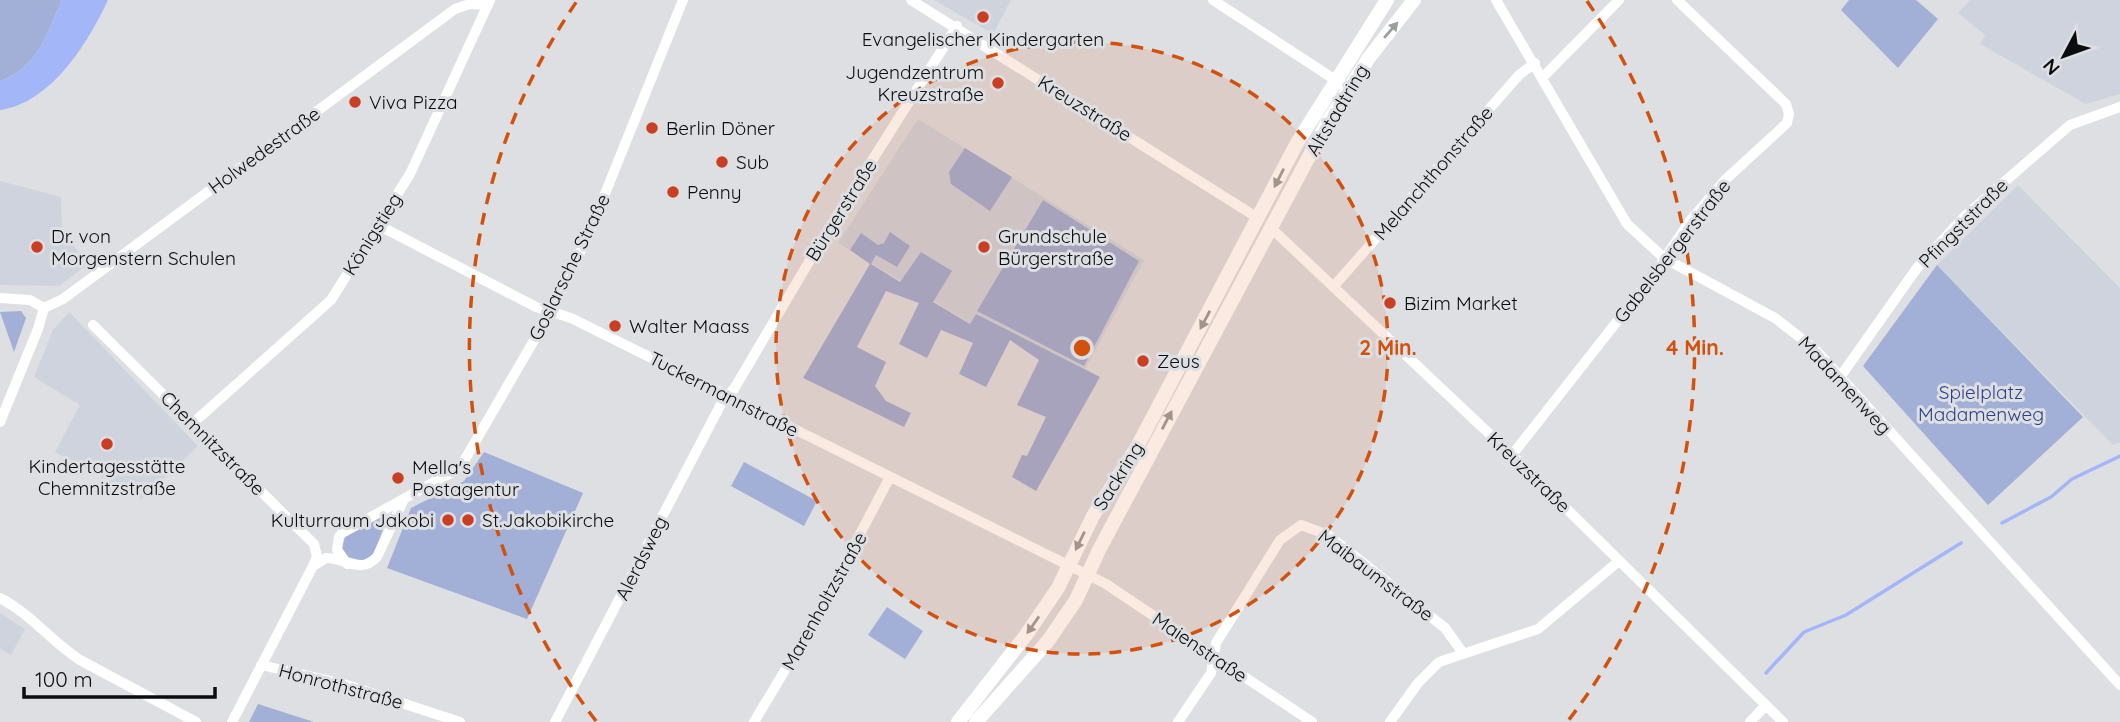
<svg xmlns="http://www.w3.org/2000/svg" width="2120" height="722" viewBox="0 0 2120 722" font-family="Quicksand,sans-serif">
<style>
.built{fill:#cfd3de}
.green{fill:#a2afd6}
.water{fill:#a3b7f8}
.lines{fill:none;stroke-linecap:round;stroke-linejoin:round}
.stream{stroke:#a3b7f8;stroke-width:3.5}
.minor{stroke:#fff;stroke-width:10}
.secondary{stroke:#fff;stroke-width:14}
.oneway{fill:#9d9e9e}
.ring{fill:none;stroke:#d2510c;stroke-width:3.5;stroke-dasharray:12 9}
.poi-dot{fill:#ca3f21;stroke:#dddfe3;stroke-width:2.5}
.labels{text-anchor:middle;dominant-baseline:central;stroke-width:6;stroke-linejoin:round;paint-order:stroke}
.poi-label{font-size:19px;fill:#0b0c0d;stroke:#dddfe3;text-anchor:start}
.street-label{font-size:19px;fill:#0b0c0d;stroke:#dddfe3}
.park-label{font-size:19px;fill:#2f3f89;stroke:#dddfe3}
.centre{fill:#d2510c;stroke:#dddfe3;stroke-width:3.5}
.ring-label{font-size:21px;text-anchor:middle;font-weight:bold;fill:#d2510c;stroke:#dddfe3;stroke-width:6;stroke-linejoin:round;paint-order:stroke}
</style>
<rect width="100%" height="100%" fill="#dddfe3"/>
<path class="built" d="M934,0H1011L993,34Z
M1970,0H2120V94L2086,104L1980,44L1985,35L1958,13Z
M918,119L1144,260L1085,369L976,314L971,324L838,243Z
M0,181L61,197L62,231L88,264L59,286L0,285Z
M2018,185L2120,288V442L2113,445L1937,265Z
M69,312L198,446L142,499L55,452L80,405L34,377L53,330Z
M0,613L25,629L11,655L0,649Z"/>
<path class="green" d="M0,0H62C46,34 39,67 0,81Z
M1849,0H1916L1938,19L1898,68L1841,10Z
M965,148L1012,177L990,211L951,184L949,172Z
M1043,200L1139,261L1084,366L977,311Z
M890,232L910,246L897,267L876,255L871,264L900,282L921,252L952,271L933,302L970,324L976,314L1100,377L1036,491L1012,477L1022,455L1027,456L1046,417L1017,405L1039,360L1010,340L986,387L959,374L973,343L941,330L927,358L899,344L919,303L886,291L857,347L886,362L875,386L886,401L911,413L904,427L803,378L870,264L850,250L861,233L878,245L884,243Z
M1937,265L2083,417L1988,505L1863,366Z
M21,311L26,318L14,352L0,312Z
M484,452L583,493L527,619L387,568L411,508L464,481Z
M744,462L817,501L804,526L731,486Z
M373,518H380L385,524L374,553L365,561L348,557L342,548L345,536Z
M887,607L923,631L905,659L868,635Z
M258,704L314,722H249Z"/>
<path class="water" d="M62,0H108C88,43 51,103 0,110V81C39,67 46,34 62,0Z"/>
<g class="lines">
<path class="stream" d="M2002,523L2051,497L2072,479L2120,456
M1766,673L1804,632L1846,615L1961,543"/>
<path class="minor" d="M911,0L1258,218
M1213,0L1343,85
M1496,0L1627,224L1664,258L1775,318L1815,349L2120,685
M1543,77L1619,0
M378,225L536,307L571,318L1106,584L1312,722
M1271,228L1515,458L1783,722
M1334,286L1519,75L1535,63
M0,298L30,300L44,308
M44,308L63,299L455,9L470,4L488,5
M93,325L314,544L317,556L313,566
M1840,377L1917,268L1965,216L2070,125L2120,107
M0,422L38,329L44,308
M193,423L331,300L410,174L490,0
M1512,455L1652,277L1690,221L1725,180L1787,123L1789,114L1786,104L1677,0
M347,564L337,550L339,537L342,533L456,470L464,461L551,311L588,236L683,0
M0,598C31,614 51,641 80,660L196,722
M261,665L344,684L460,722
M232,722L313,566L326,558C347,558 359,575 377,557L404,499
M555,722L722,402L734,389L823,238L957,26
M754,722L812,625L890,477
M1178,722L1211,673L1216,643L1280,540L1301,525L1328,535L1445,628L1463,653
M1390,722L1418,683L1439,662L1538,629L1619,561
M1750,722L1766,705"/>
<path class="secondary" d="M958,722L1026,635L1058,588L1093,516L1137,447L1297,143L1387,0
M976,722L1048,641L1076,600L1099,550L1328,121L1368,59L1414,0"/>
</g>
<defs><path id="oneway-solid" d="M-6-.8H1V-3.2L6.5 0L1 3.2V.8H-6Z" transform="scale(1.75)"/></defs>
<g class="oneway">
<use href="#oneway-solid" transform="translate(1391 30) rotate(-49)"/>
<use href="#oneway-solid" transform="translate(1279 178) rotate(117)"/>
<use href="#oneway-solid" transform="translate(1205 320) rotate(118)"/>
<use href="#oneway-solid" transform="translate(1167 420) rotate(-62)"/>
<use href="#oneway-solid" transform="translate(1080 541) rotate(116)"/>
<use href="#oneway-solid" transform="translate(1033 625) rotate(125)"/>
</g>
<circle cx="1082" cy="348" r="306" fill="#d2510c" fill-opacity=".12"/>
<g class="ring">
<circle cx="1082" cy="348" r="306"/>
<path d="M596 721A613 613 0 0 1 577 1M1587 1A613 613 0 0 1 1568 721"/>
</g>
<g class="poi-dot">
<circle cx="983" cy="17" r="7"/>
<circle cx="998" cy="83" r="7"/>
<circle cx="355" cy="102" r="7"/>
<circle cx="652" cy="128" r="7"/>
<circle cx="722" cy="162" r="7"/>
<circle cx="673" cy="192" r="7"/>
<circle cx="37" cy="247" r="7"/>
<circle cx="984" cy="247" r="7"/>
<circle cx="1390" cy="303" r="7"/>
<circle cx="615" cy="326" r="7"/>
<circle cx="1143" cy="361" r="7"/>
<circle cx="107" cy="444" r="7"/>
<circle cx="398" cy="478" r="7"/>
<circle cx="448" cy="520" r="7"/>
<circle cx="468" cy="520" r="7"/>
</g>
<g class="labels">
<g class="poi-label">
<text x="983" y="39" text-anchor="middle">Evangelischer Kindergarten</text>
<text x="984" y="72" text-anchor="end">Jugendzentrum<tspan x="984" dy="22">Kreuzstraße</tspan></text>
<text x="369" y="102">Viva Pizza</text>
<text x="666" y="128">Berlin Döner</text>
<text x="736" y="162">Sub</text>
<text x="687" y="192">Penny</text>
<text x="51" y="236">Dr. von<tspan x="51" dy="22">Morgenstern Schulen</tspan></text>
<text x="998" y="236">Grundschule<tspan x="998" dy="22">Bürgerstraße</tspan></text>
<text x="1404" y="303">Bizim Market</text>
<text x="629" y="326">Walter Maass</text>
<text x="1157" y="361">Zeus</text>
<text x="107" y="466" text-anchor="middle">Kindertagesstätte<tspan x="107" dy="22">Chemnitzstraße</tspan></text>
<text x="412" y="467">Mella's<tspan x="412" dy="22">Postagentur</tspan></text>
<text x="434" y="520" text-anchor="end">Kulturraum Jakobi</text>
<text x="482" y="520">St.Jakobikirche</text>
</g>
<g class="street-label">
<text transform="translate(1085 108) rotate(32)">Kreuzstraße</text>
<text transform="translate(1337 110) rotate(-59)">Altstadtring</text>
<text transform="translate(264 150) rotate(-36)">Holwedestraße</text>
<text transform="translate(1433 173) rotate(-49)">Melanchthonstraße</text>
<text transform="translate(841 210) rotate(-58)">Bürgerstraße</text>
<text transform="translate(1963 223) rotate(-45)">Pfingststraße</text>
<text transform="translate(372 234) rotate(-58)">Königstieg</text>
<text transform="translate(1672 251) rotate(-52)">Gabelsbergerstraße</text>
<text transform="translate(569 267) rotate(-64)">Goslarsche Straße</text>
<text transform="translate(1845 385) rotate(47)">Madamenweg</text>
<text transform="translate(724 394) rotate(27)">Tuckermannstraße</text>
<text transform="translate(213 443) rotate(45)">Chemnitzstraße</text>
<text transform="translate(1529 472) rotate(44)">Kreuzstraße</text>
<text transform="translate(1118 476) rotate(-58)">Sackring</text>
<text transform="translate(641 558) rotate(-63)">Alerdsweg</text>
<text transform="translate(1376 575) rotate(37)">Maibaumstraße</text>
<text transform="translate(824 601) rotate(-61)">Marenholtzstraße</text>
<text transform="translate(1200 647) rotate(34)">Maienstraße</text>
<text transform="translate(341 686) rotate(15)">Honrothstraße</text>
</g>
<g class="park-label">
<text x="1981" y="392">Spielplatz<tspan x="1981" dy="22">Madamenweg</tspan></text>
</g>
</g>
<circle cx="1082" cy="348" r="10" class="centre"/>
<g class="ring-label">
<text x="1388" y="355">2 Min.</text>
<text x="1695" y="355">4 Min.</text>
</g>
<g transform="translate(2064 56) rotate(229)" stroke="#dddfe3" stroke-width="5" paint-order="stroke">
<path d="M0-5L12 26L0 18L-12 26Z" fill="#0b0c0d"/>
<text y="-10" font-size="19" font-weight="bold" text-anchor="middle" fill="#0b0c0d">N</text>
</g>
<path d="M24 687v10h191v-10" fill="none" stroke="#0b0c0d" stroke-width="3.5"/>
<text x="35" y="687" font-size="21" fill="#0b0c0d" stroke="#dddfe3" stroke-width="5" paint-order="stroke">100 m</text>
</svg>
